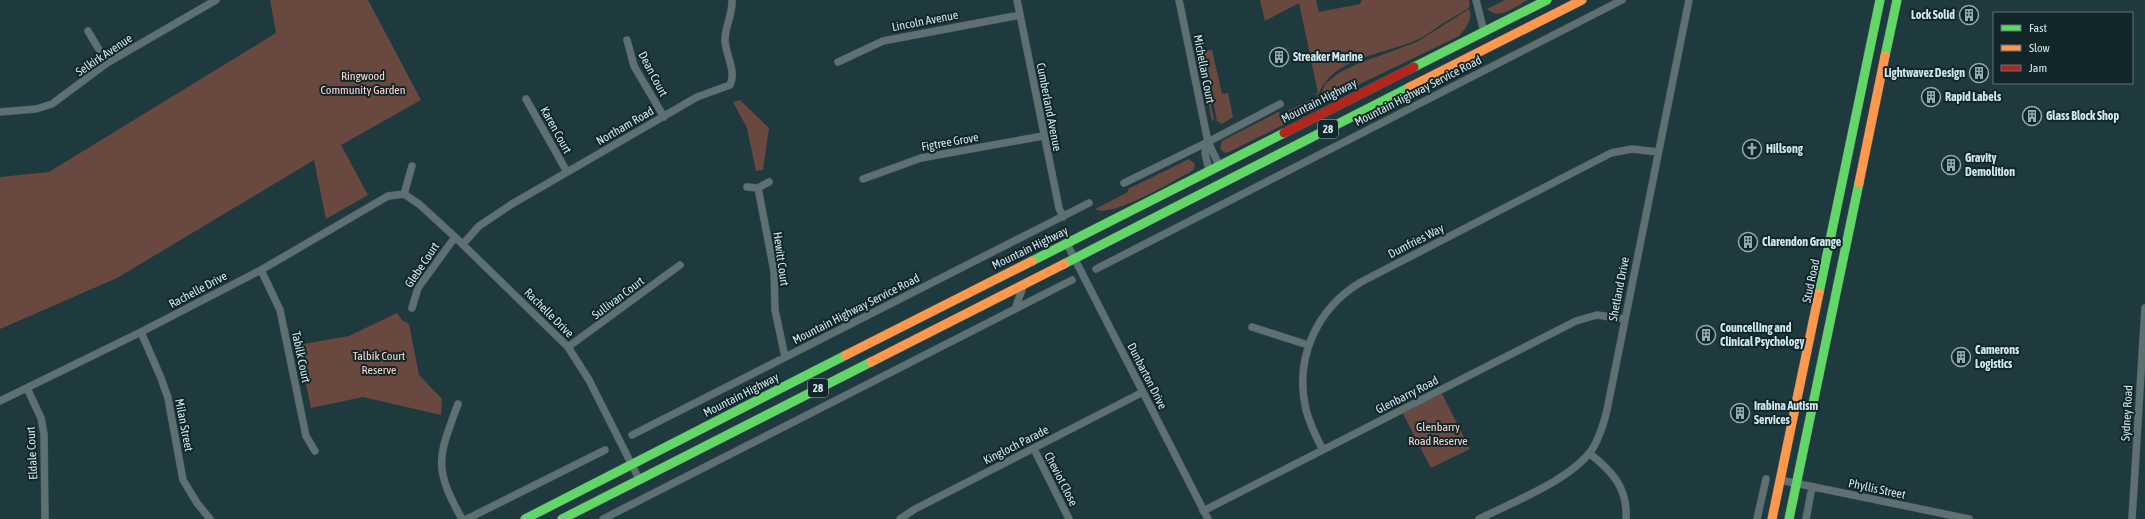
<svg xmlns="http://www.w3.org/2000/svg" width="2145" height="519" viewBox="0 0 2145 519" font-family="'Asap Condensed',sans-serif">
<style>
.green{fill:#69483f}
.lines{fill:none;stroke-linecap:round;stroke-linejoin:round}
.street-casing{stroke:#40585c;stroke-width:8}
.fast-casing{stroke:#40585c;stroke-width:10}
.slow-casing{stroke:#40585c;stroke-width:10}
.jam-casing{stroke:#40585c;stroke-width:10}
.street{stroke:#5f7072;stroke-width:7}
.fast{stroke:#63d668;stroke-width:9}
.slow{stroke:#ff974d;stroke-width:9}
.jam{stroke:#b3261e;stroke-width:9}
.labels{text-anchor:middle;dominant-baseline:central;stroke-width:4;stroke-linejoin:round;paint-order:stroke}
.shield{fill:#12262a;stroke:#96adb2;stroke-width:1}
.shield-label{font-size:11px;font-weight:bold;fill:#cfe7ed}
.poi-label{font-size:12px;font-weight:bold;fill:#cfe7ed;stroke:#12262a;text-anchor:start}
.street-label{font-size:12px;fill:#cfe7ed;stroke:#12262a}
.park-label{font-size:12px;fill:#fed6cc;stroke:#12262a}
</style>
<rect width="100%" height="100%" fill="#1e3a3f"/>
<path class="green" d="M270,0H368L421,100L341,145L368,195L326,219L314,160L117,278L0,329V177L49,172L276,33Z
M1260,0H1316L1319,12L1360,4L1362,0H1469L1470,6C1465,12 1454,16 1447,21C1438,26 1430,33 1421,38C1389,54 1333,56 1319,94L1316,95L1315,94L1318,93L1299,3L1265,21Z
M1505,0H1528C1516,6 1499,21 1487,9Z
M1469,9C1474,19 1465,29 1459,36L1325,101L1318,96L1321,94L1325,84L1339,73L1357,64L1417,42Z
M1212,50L1222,94L1228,93L1233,117L1222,124L1217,121L1203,51Z
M1201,52L1214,120L1212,121L1198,53Z
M1312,99L1321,106L1229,152L1225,153L1220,149L1222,141L1278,112L1282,114Z
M740,100L769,128L763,170L756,171L747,128L733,102Z
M1189,159L1195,164L1194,169L1190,172C1173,181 1111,219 1095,209L1128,192V189Z
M397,313L402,320L409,324L419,375L442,399L441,415L363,397L311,408L298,345L349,336Z
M1440,390L1470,449L1431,468L1401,410Z"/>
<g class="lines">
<defs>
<path id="street" d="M1017,0L1059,208L1063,217
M1179,0L1208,142L1219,165
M1476,0L1484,32
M88,31L107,63
M627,40L634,66L664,117
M838,62L883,41L1020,15
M526,99L567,172
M0,112L36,109L52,104L107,63L216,0
M1208,142L1205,153L1209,170
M863,179L921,158L1043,136
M1124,183L1208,142L1280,104
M747,187L758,188L769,182
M758,188L774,271L775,310L785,357
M404,194L412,166
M463,244L479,226L512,204L697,97L730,85C737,71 725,54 725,40C725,26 733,14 732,0
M1067,244L1208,519
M1096,269L1622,0
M261,270L280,310L306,436L315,451
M412,308L418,288L455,237
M1015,309L1024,284
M1252,327L1308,345
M141,332L161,378L168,398L183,480L197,503L210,519
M568,347L680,265
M27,388L41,418L44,434L45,519
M0,401L141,332L261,270L388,196L404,194L419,204L455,237L568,347L589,380L639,479
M458,404C438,458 433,467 462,519
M632,435L1089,203
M1034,449L1069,519
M1323,450C1316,437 1310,424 1306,410C1294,359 1316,309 1361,282L1611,153L1632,149L1658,152
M1589,453C1612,471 1628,488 1626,519
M1780,480L1969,519
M1203,511L1576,321L1597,315L1625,319
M467,519L605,450
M603,519L1072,280
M900,519L915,509L1143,392
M1479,519C1513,502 1573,479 1593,448C1600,436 1604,423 1607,410L1689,0
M1757,519L1766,479
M1806,519L1812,487
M2132,519L2145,308"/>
<path id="fast" d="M1885,56L1897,0
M1414,67L1547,0
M1032,261L1284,133
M1064,264L1410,87
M1819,293L1880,0
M525,519L846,355
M562,519L871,362
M1789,519L1859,183"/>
<path id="slow" d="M1410,87L1582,0
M1859,183L1885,56
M846,355L1032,261
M871,362L1064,264
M1772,519L1819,293"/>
<path id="jam" d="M1284,133L1414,67"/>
</defs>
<use href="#street" class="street-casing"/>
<use href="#fast" class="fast-casing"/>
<use href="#slow" class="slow-casing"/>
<use href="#jam" class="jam-casing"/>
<use href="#street" class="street"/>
<use href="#fast" class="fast"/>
<use href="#slow" class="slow"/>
<use href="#jam" class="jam"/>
</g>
<defs>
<symbol id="building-ring" viewBox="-11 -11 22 22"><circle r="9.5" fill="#12262a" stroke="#91aab0" stroke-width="1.5"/><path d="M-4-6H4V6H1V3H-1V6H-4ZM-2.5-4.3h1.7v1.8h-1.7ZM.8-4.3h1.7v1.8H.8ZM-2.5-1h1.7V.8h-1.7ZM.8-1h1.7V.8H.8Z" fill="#91aab0"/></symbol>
<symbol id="church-ring" viewBox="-11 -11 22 22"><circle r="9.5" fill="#12262a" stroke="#91aab0" stroke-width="1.5"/><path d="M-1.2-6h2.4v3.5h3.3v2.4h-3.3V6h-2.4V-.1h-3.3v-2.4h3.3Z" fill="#91aab0"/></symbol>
</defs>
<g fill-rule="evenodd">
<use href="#building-ring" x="1958" y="4" width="22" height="22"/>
<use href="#building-ring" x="1268" y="46" width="22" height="22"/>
<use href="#building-ring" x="1968" y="62" width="22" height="22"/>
<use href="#building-ring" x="1920" y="86" width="22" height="22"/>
<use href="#building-ring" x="2021" y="105" width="22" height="22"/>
<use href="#church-ring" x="1741" y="138" width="22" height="22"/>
<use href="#building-ring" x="1940" y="154" width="22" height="22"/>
<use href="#building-ring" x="1737" y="231" width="22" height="22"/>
<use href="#building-ring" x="1695" y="324" width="22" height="22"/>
<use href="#building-ring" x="1950" y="346" width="22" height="22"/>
<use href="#building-ring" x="1729" y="402" width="22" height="22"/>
</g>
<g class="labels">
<g class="shield">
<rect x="1318" y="120" width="20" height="18" rx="3"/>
<rect x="808" y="379" width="20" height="18" rx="3"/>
</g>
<g class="shield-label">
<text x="1328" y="129">28</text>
<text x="818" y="388">28</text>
</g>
<g class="poi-label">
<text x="1955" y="15" text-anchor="end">Lock Solid</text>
<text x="1293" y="57">Streaker Marine</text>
<text x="1965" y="73" text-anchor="end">Lightwavez Design</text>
<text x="1945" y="97">Rapid Labels</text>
<text x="2046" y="116">Glass Block Shop</text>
<text x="1766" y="149">Hillsong</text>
<text x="1965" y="158">Gravity<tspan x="1965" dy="14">Demolition</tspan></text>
<text x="1762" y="242">Clarendon Grange</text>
<text x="1720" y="328">Councelling and<tspan x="1720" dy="14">Clinical Psychology</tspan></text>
<text x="1975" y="350">Camerons<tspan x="1975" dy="14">Logistics</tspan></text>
<text x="1754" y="406">Irabina Autism<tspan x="1754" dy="14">Services</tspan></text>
</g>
<g class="street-label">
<text transform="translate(925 21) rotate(-11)">Lincoln Avenue</text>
<text transform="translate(104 55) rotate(-34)">Selkirk Avenue</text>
<text transform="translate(1204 69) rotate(79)">Michellan Court</text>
<text transform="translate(653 74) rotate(62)">Dean Court</text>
<text transform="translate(1418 91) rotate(-27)">Mountain Highway Service Road</text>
<text transform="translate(1319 101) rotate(-27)">Mountain Highway</text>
<text transform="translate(1049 107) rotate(79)">Cumberland Avenue</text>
<text transform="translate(625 126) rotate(-30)">Northam Road</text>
<text transform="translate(556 130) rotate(61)">Karen Court</text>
<text transform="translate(950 142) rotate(-10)">Figtree Grove</text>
<text transform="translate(1416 241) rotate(-27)">Dumfries Way</text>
<text transform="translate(1030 248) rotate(-26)">Mountain Highway</text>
<text transform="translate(781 259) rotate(82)">Hewitt Court</text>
<text transform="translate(422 265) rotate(-56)">Glebe Court</text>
<text transform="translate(1811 281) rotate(-78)">Stud Road</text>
<text transform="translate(1619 289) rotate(-79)">Shetland Drive</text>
<text transform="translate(198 290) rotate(-28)">Rachelle Drive</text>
<text transform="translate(618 298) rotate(-37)">Sullivan Court</text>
<text transform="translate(856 309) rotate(-27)">Mountain Highway Service Road</text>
<text transform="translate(549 313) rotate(45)">Rachelle Drive</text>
<text transform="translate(301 357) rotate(78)">Tabilk Court</text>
<text transform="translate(1147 376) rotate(63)">Dunbarton Drive</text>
<text transform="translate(741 395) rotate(-27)">Mountain Highway</text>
<text transform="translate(1407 395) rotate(-27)">Glenbarry Road</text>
<text transform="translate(2127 413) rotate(-87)">Sydney Road</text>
<text transform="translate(184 425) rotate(79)">Milan Street</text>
<text transform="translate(1016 445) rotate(-27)">Kingloch Parade</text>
<text transform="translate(32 453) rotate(-93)">Eldale Court</text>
<text transform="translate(1061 479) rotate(63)">Cheviot Close</text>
<text transform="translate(1877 489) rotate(12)">Phyllis Street</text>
</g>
<g class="park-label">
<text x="363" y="76">Ringwood<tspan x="363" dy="14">Community Garden</tspan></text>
<text x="379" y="356">Talbik Court<tspan x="379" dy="14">Reserve</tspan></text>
<text x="1438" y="427">Glenbarry<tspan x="1438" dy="14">Road Reserve</tspan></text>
</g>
</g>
<rect x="1993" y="12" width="140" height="72" fill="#12262a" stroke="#5e7378"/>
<rect x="2001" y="25" width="20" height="6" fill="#63d668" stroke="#5e7378"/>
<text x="2029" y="32" font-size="12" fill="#cfe7ed">Fast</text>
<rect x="2001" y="45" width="20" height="6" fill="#ff974d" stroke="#5e7378"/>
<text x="2029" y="52" font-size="12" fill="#cfe7ed">Slow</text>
<rect x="2001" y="65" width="20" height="6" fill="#b3261e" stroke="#5e7378"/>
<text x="2029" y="72" font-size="12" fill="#cfe7ed">Jam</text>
</svg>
